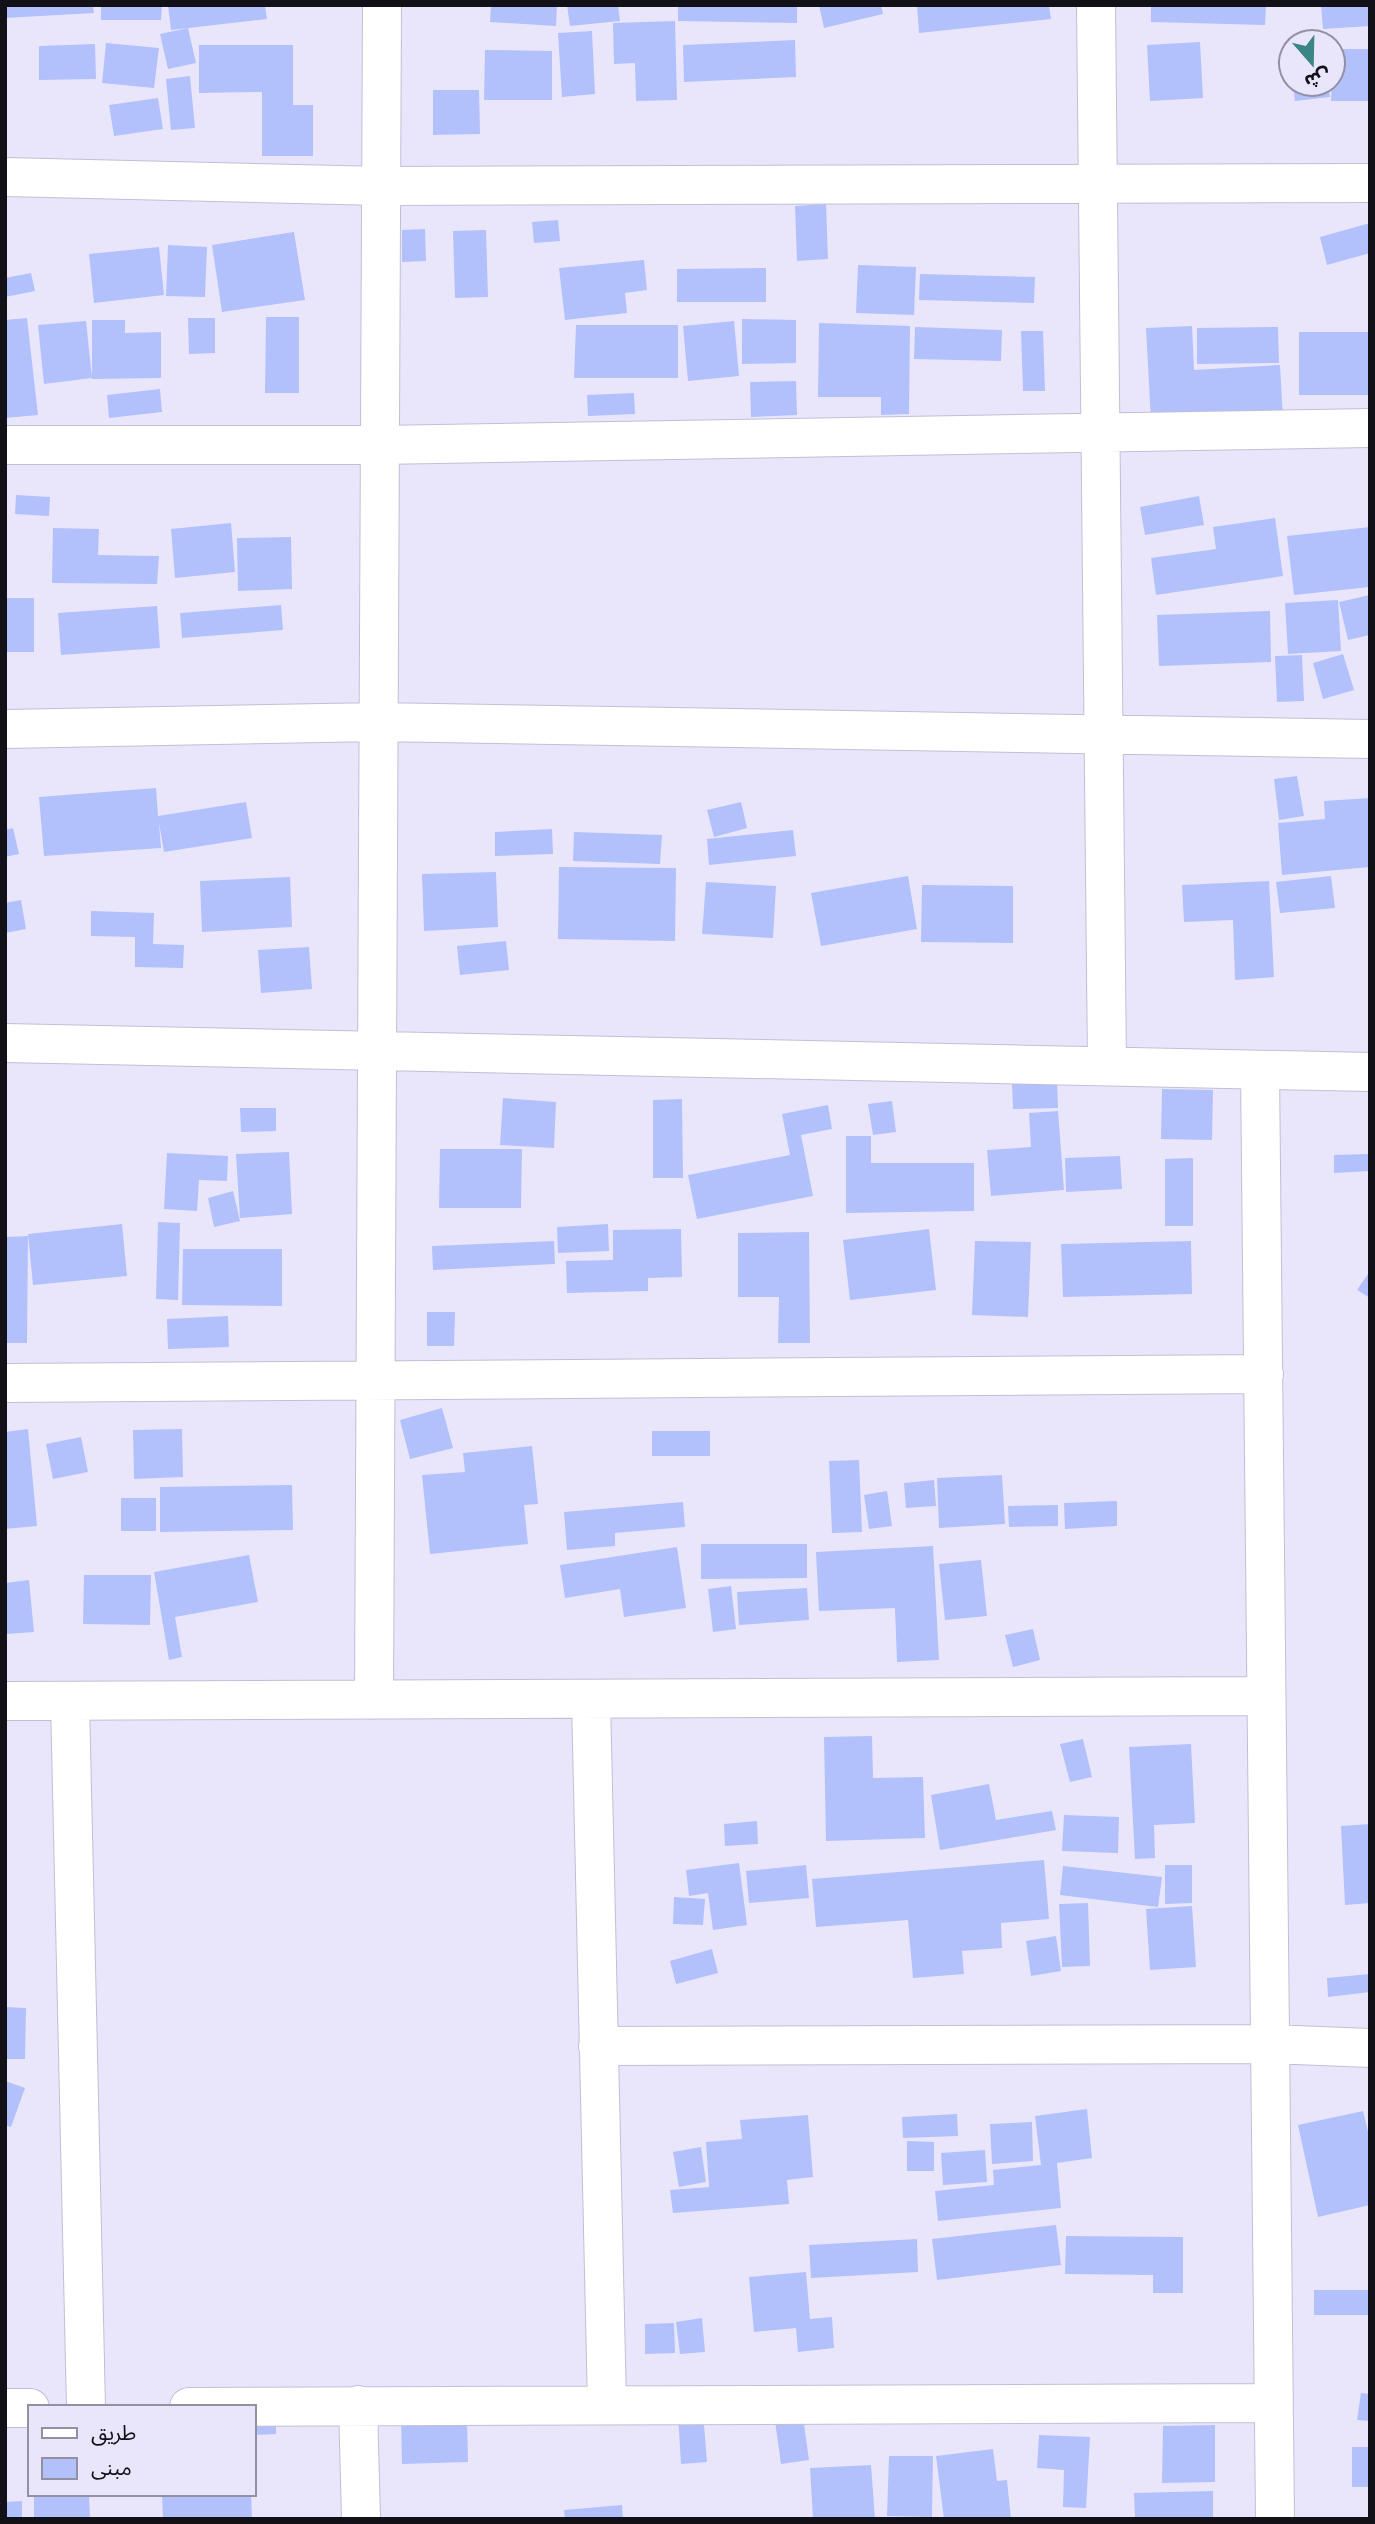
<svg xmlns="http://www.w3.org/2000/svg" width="1375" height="2524" viewBox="0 0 1375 2524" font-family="Karla,'Noto Sans Arabic',sans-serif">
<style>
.building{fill:#b2c1fb}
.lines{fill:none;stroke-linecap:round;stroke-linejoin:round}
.minor-casing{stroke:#c2bfd5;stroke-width:40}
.minor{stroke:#fff;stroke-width:38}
</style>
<rect width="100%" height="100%" fill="#e9e6fc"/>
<path class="building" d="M5,5H93L94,13L5,18Z
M101,5H162L161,20H101Z
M168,5H265L267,19L171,30Z
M491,5H557L556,26L490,22Z
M567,5H618L620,21L570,26Z
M678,5H797V23L678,21Z
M819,5H881L883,14L824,28Z
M917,5H1049L1051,19L919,33Z
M1151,5H1266L1265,25L1151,22Z
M1321,5H1370V26L1323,29Z
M675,21L677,100L636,101L635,63L614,64L613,23Z
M188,28L196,63L168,69L160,34Z
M592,31L595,94L562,97L558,33Z
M795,40L796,77L684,82L683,45Z
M1200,42L1203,98L1150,101L1147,45Z
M106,43L159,48L154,88L102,83Z
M95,44L96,79L39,80V46Z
M199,45H293V105H313V156H262V92L199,93Z
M1333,49H1370V101H1331Z
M485,50L552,51V100H484Z
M190,76L195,128L171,130L166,79Z
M1293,84H1328L1330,97L1295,101Z
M433,90H479L480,134L433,135Z
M158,98L163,129L114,136L109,105Z
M826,204L828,259L797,261L795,206Z
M558,220L560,241L534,243L532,222Z
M1370,223V253L1327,265L1320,237Z
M425,229L426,261L402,262V230Z
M486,230L488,297L455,298L453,231Z
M294,232L305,300L222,312L212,245Z
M168,245L207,247L205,297L166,296Z
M159,247L164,295L94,303L89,254Z
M644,260L647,290L625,293L627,313L565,320L559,268Z
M858,265L916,267L914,315L856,313Z
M766,268V302H677V269Z
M31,273L35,291L5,297V278Z
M920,274L1035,277L1034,303L919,300Z
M266,317H299V393H265Z
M27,318L38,415L5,418V320Z
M188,318H215V353L189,354Z
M742,319L796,320V363L742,364Z
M92,320H125V333L161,332V378L92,379Z
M86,321L92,378L44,384L38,325Z
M734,321L739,376L688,381L683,326Z
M819,323L910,326L909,414L881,415V397H818Z
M576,325H678V378H574Z
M1192,326L1194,370L1280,365L1283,419L1151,421L1146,328Z
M915,327L1002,330L1001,361L914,359Z
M1278,327L1279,363L1197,364V328Z
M1021,331H1043L1045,391H1023Z
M1299,332H1370V395H1299Z
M796,381L797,415L751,417L750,382Z
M160,389L162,412L109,418L107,395Z
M634,393L635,414L588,416L587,395Z
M16,495L50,497L49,516L15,514Z
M1199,496L1204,525L1145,535L1140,507Z
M1275,518L1283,576L1156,595L1151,558L1216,549L1213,527Z
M231,523L235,572L175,578L171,529Z
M1370,527V587L1294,595L1287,536Z
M53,528L99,529L98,555L159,556L157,584L52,583Z
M291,537L292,589L238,591L237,538Z
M1370,595V635L1348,640L1339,602Z
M5,598H34V652H5Z
M1338,600L1341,651L1288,654L1285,603Z
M281,605L283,630L182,638L180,613Z
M157,606L160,648L61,655L58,613Z
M1270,611L1271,662L1159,666L1157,615Z
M1343,654L1354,690L1323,699L1313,663Z
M1302,655L1304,701L1277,702L1275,656Z
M1297,776L1304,816L1279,820L1274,779Z
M156,788L158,816L246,802L252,838L164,852L159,823L161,848L44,856L39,797Z
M1370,798V867L1282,875L1278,823L1325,819L1324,801Z
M741,802L747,828L714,837L707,810Z
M13,828L19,854L5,857V830Z
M552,829L553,854L495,856V832Z
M793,830L796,856L709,865L707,839Z
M574,832L662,835L660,864L573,861Z
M559,867L676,868L675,941L558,939Z
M496,872L498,927L424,931L422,874Z
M908,876L917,929L821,946L811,893Z
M1331,876L1335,908L1280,913L1276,882Z
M290,877L292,927L202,932L200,881Z
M1269,881L1274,977L1235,980L1233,920L1184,922L1182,885Z
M706,882L776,886L773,938L702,934Z
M922,885L1013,886V943L921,942Z
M21,900L26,929L5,933V903Z
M91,911L154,913L153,944L184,945L183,968L135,967V937L91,936Z
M506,941L509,970L460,975L457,946Z
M309,947L312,989L261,993L258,950Z
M1057,1081L1058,1108L1013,1109L1012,1083Z
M1162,1089L1213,1090L1212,1140L1161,1139Z
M503,1098L556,1102L554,1148L500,1145Z
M682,1099L683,1178H653V1100Z
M892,1101L896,1132L873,1135L868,1104Z
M828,1105L832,1129L801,1135L813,1196L697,1219L688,1175L790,1155L782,1114Z
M240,1108H276V1131L241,1132Z
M1058,1111L1064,1190L991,1196L987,1150L1031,1147L1029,1113Z
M846,1136H871V1163H974V1211L846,1213Z
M440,1149H522L521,1208H439Z
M289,1152L292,1214L240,1218L236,1154Z
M167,1153L228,1156L227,1181L199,1180L197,1211L164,1209Z
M1370,1154V1171L1334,1173V1155Z
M1120,1156L1122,1189L1066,1192L1065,1158Z
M1193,1158V1226H1165V1159Z
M233,1191L240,1221L214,1227L208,1198Z
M158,1222L180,1223L178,1300L156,1299Z
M122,1224L127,1276L33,1285L28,1234Z
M608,1224L609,1251L558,1253L557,1227Z
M681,1229L682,1277L648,1278V1291L567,1293L566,1261L613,1260V1230Z
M929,1229L936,1290L850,1300L843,1240Z
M809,1232L810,1343H778L779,1297H738V1233Z
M28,1236L27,1343H5V1237Z
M554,1241L555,1264L433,1270L432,1246Z
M975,1241L1031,1242L1028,1317L972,1315Z
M1191,1241L1192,1294L1063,1297L1061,1244Z
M183,1249H282V1306L182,1305Z
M1370,1271V1298L1357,1290Z
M427,1312H455L454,1346H427Z
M228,1316L229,1347L168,1349L167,1319Z
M442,1408L453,1448L410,1459L400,1420Z
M28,1429L37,1526L5,1529V1432Z
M182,1429L183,1477L134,1479L133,1430Z
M652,1431H710V1456H652Z
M81,1437L88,1472L53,1479L46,1444Z
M532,1446L538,1504L524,1505L528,1544L430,1554L422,1475L465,1472L463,1453Z
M859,1460L862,1532L832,1533L829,1461Z
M1002,1475L1005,1524L939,1528L937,1478Z
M934,1480L936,1506L906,1508L904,1483Z
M292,1485L293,1530L160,1532V1487Z
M887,1491L892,1526L869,1529L864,1495Z
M121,1498H156V1531H121Z
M1117,1501V1526L1065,1529L1064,1503Z
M683,1502L685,1527L615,1533V1546L567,1550L564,1512Z
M1058,1505V1526L1009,1527L1008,1506Z
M701,1544H807V1578L701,1579Z
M933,1546L939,1660L897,1662L895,1608L819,1611L816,1552Z
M677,1547L686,1608L624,1617L620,1589L565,1598L560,1565Z
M249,1555L258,1602L175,1617L182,1657L169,1660L154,1572Z
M981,1560L987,1616L945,1620L939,1564Z
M84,1575H151L150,1625L83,1624Z
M29,1580L34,1632L7,1634L5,1583Z
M731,1586L736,1629L713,1632L708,1589Z
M807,1588L809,1620L739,1625L737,1592Z
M1033,1629L1040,1660L1013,1667L1005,1635Z
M872,1736L873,1778L923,1777L925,1838L826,1841L824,1737Z
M1083,1739L1092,1777L1070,1782L1060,1744Z
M1191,1744L1195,1823L1154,1825L1155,1858L1135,1859L1129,1747Z
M989,1784L996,1820L1052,1811L1056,1830L940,1850L931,1795Z
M1064,1815L1119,1817L1118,1853L1062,1851Z
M757,1821L758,1844L725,1846L724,1824Z
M1370,1824V1903L1345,1905L1341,1826Z
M1044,1860L1049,1919L1001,1923L1002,1948L962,1951L964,1974L913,1978L908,1920L816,1927L812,1879Z
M739,1863L747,1925L713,1930L708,1893L689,1896L686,1870Z
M806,1865L809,1898L749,1903L746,1871Z
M1165,1865H1192V1903L1165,1904Z
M1063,1866L1162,1877L1158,1907L1060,1895Z
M674,1897L705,1899L703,1925L673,1924Z
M1088,1903L1090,1966L1062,1967L1059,1904Z
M1192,1906L1196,1967L1150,1970L1146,1909Z
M1056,1936L1061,1971L1031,1976L1026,1941Z
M712,1949L718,1973L676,1984L670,1961Z
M1370,1974V1992L1328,1997L1327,1978Z
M5,2007L26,2008L25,2059H5Z
M5,2081L25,2088L11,2127L5,2125Z
M1087,2109L1092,2158L1057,2163L1061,2208L938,2221L935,2191L994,2185L993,2170L1041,2165L1035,2116Z
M1363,2111L1370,2140V2205L1318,2217L1298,2125Z
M957,2114L958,2136L903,2138L902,2117Z
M808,2115L813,2177L787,2180L789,2204L673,2213L670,2190L709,2187L706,2142L742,2139L740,2120Z
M1032,2122L1033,2161L992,2164L990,2124Z
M907,2141L934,2142V2171H907Z
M701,2147L706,2182L679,2187L673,2152Z
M985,2150L987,2182L943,2185L941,2153Z
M1056,2225L1061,2265L937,2280L932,2239Z
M1066,2236L1183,2237V2293H1153V2275L1065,2274Z
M917,2239L918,2272L811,2278L809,2245Z
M806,2272L810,2319L832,2317L834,2348L798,2352L796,2328L754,2332L749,2277Z
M1314,2290H1370V2315H1314Z
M702,2318L705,2352L680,2354L676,2322Z
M674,2323L675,2353L645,2354V2324Z
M276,2393V2434L254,2435V2407Z
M1361,2393L1370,2394V2421L1357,2420Z
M703,2413L707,2462L681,2464L678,2415Z
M803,2417L809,2460L781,2464L775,2421Z
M467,2418L468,2462L402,2464L401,2419Z
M1215,2425V2482L1162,2483L1163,2426Z
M1039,2435L1090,2437L1086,2508L1063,2507L1064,2470L1037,2468Z
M1352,2447H1370V2487H1352Z
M993,2449L997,2481L1007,2480L1011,2519H944L936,2456Z
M889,2456H933L932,2517L887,2516Z
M871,2465L875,2519H813L810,2468Z
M1213,2491V2519H1135L1134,2493Z
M34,2494H89L90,2519H34Z
M162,2494H251L252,2519H163Z
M22,2501V2519H5V2502Z
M622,2505L623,2519H565L564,2510Z"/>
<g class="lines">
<defs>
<path id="minor" d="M1096,5L1107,1066
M5,177L381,186L1370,183
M5,445H380L1370,428
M5,729L378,722L1370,739
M5,1043L1370,1072
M1260,1070L1275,2519
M5,1383L1264,1374
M591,1699L607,2405
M374,1700L382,5
M5,1701L1266,1696
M70,1701L86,2407
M598,2046L1270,2044L1370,2048
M358,2405L361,2519
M189,2407L1273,2403
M5,2408H30"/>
</defs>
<use href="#minor" class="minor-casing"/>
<use href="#minor" class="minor"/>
</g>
<rect width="1375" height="2524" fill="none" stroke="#121118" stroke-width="14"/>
<rect x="28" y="2405" width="228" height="91" fill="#e9e6fc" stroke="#9391a1" stroke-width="2"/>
<rect x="42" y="2428" width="35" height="10" fill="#ffffff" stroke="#9391a1" stroke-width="2"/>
<text x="91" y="2440" font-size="21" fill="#121118">طريق</text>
<rect x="42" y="2458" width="35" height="21" fill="#b2c1fb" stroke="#9391a1" stroke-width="2"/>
<text x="91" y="2475" font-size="21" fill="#121118">مبنى</text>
<g transform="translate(1312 63) rotate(160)"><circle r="33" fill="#e9e6fc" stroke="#9391a1" stroke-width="2"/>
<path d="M0-5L12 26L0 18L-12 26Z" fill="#3c8585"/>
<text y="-10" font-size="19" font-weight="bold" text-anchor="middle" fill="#121118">ش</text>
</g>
</svg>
